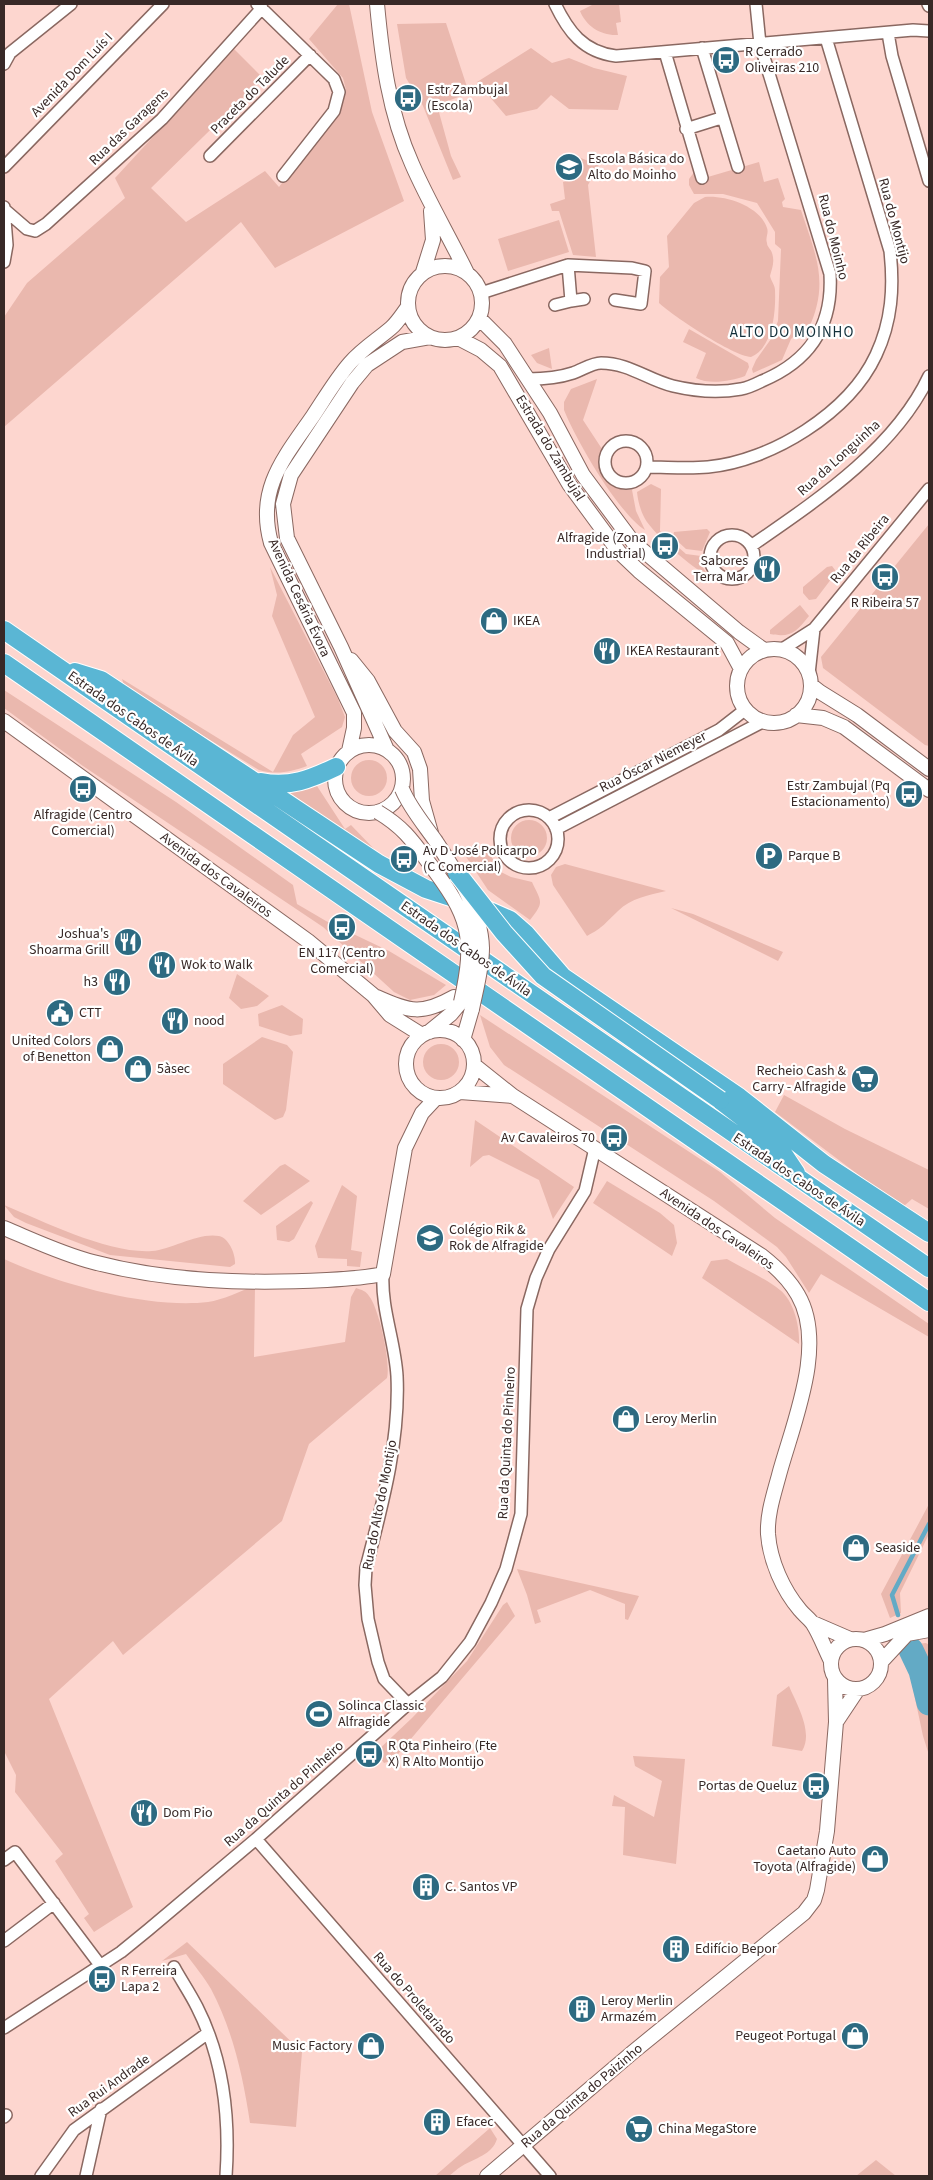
<svg xmlns="http://www.w3.org/2000/svg" width="933" height="2180" viewBox="0 0 933 2180" font-family="'Source Sans 3',sans-serif">
<style>
.green{fill:#eab8ae}
.lines{fill:none;stroke-linecap:round;stroke-linejoin:round}
.stream{stroke:#63aac5;stroke-width:4.5}
.river{stroke:#63aac5;stroke-width:25}
.minor-casing{stroke:#8a6861;stroke-width:14}
.tertiary-casing{stroke:#8a6861;stroke-width:16}
.trunk-casing{stroke:#fff;stroke-width:20}
.minor{stroke:#fff;stroke-width:11}
.tertiary{stroke:#fff;stroke-width:14}
.trunk{stroke:#5ab6d4;stroke-width:18}
.tertiary-bridge-casing{stroke:#8a6861;stroke-width:16;stroke-linecap:butt}
.trunk-bridge-casing{stroke:#fff;stroke-width:20;stroke-linecap:butt}
.tertiary-bridge{stroke:#fff;stroke-width:14}
.trunk-bridge{stroke:#5ab6d4;stroke-width:18}
.labels{text-anchor:middle;dominant-baseline:central;stroke-width:4.5;stroke-linejoin:round;paint-order:stroke}
.poi-label{font-size:14px;fill:#382927;stroke:#fff;text-anchor:start}
.street-label{font-size:14px;fill:#382927;stroke:#fff}
.neighbourhood-label{font-size:15px;letter-spacing:1px;fill:#122f3a;stroke:#fff}
</style>
<rect width="100%" height="100%" fill="#fdd6cf"/>
<path class="green" d="M338,4H349L372,112L404,201L275,268L241,222L4,427V317L27,283L125,198L115,178L234,49L263,78L151,188L186,222L265,171L279,187L343,103L346,90L343,78L309,39Z
M594,4H619L621,22L616,23L618,35C601,36 586,26 580,11Z
M446,23L469,93L437,105L451,156L461,177L453,180L423,106L406,78L397,24Z
M531,48L552,63L569,58L594,68L627,76L618,110L569,109L551,95L537,109L506,116L477,82Z
M578,157L599,165L588,185L596,257L573,255L559,211H552L550,204L565,199L563,182L572,180L570,160Z
M759,162L764,182L778,178L785,199L782,202L783,207L801,210C816,256 830,283 808,330L796,334L791,339L782,360L753,373L752,369L756,360L771,339L778,321L781,249L775,244V232L757,203L723,194H694L689,185V179L695,171L701,179Z
M705,197C725,195 760,206 767,228C769,233 765,238 767,243C767,247 771,249 772,253C775,262 772,268 770,276C771,281 775,285 775,290C776,311 773,348 751,357C733,356 673,316 659,303L660,277L669,267L667,236L694,203Z
M559,220L569,252L508,271L498,239Z
M689,329L748,363L749,367L745,376C731,381 710,385 696,378L706,353L683,342Z
M549,348L552,369L537,363L531,355Z
M597,379L583,420L602,449C592,469 610,492 632,490L636,511L645,530C618,513 576,440 564,410V402L571,389Z
M651,484L661,489L660,531L686,554L701,556L702,566L709,577C689,565 661,541 647,522C641,513 638,502 637,492Z
M929,524V746L925,745L823,668L821,657Z
M707,529L710,532L702,551L686,549L673,537L674,532Z
M832,566L835,570V574L816,599L809,600L803,593V587L827,567Z
M270,567L338,699L345,717L342,727L301,754L307,766C290,772 277,775 259,770L125,688L122,679L273,772L293,735L315,717L272,616L277,595Z
M800,605L809,616C796,632 791,638 770,634V630Z
M4,690L176,802L293,885L297,904L326,921L389,951L446,985L434,995L410,1000L394,992L323,927L83,766L4,708Z
M351 778a18 18 0 1 1 36 0a18 18 0 1 1-36 0Z
M317,786L345,829L351,825L375,850L373,852L286,790Z
M511 838a18 18 0 1 1 36 0a18 18 0 1 1-36 0Z
M459,846L484,849L489,853L501,872L511,877L532,882C541,902 545,901 530,920L488,890Z
M565,864L666,891C649,895 631,898 618,911C605,923 604,927 587,936L553,885L551,875L556,867Z
M671,908L693,914L783,952L778,961Z
M237,974L269,996L257,1006L241,1009L229,998Z
M282,1005L303,1019L302,1034L290,1036L259,1026L258,1014Z
M480,1015L720,1172L775,1218L929,1324V1337L821,1274L809,1293L786,1257L777,1247L714,1201L504,1065L490,1047Z
M262,1037L287,1045L293,1052L286,1110L283,1117L275,1120L223,1084V1064Z
M423 1062a18 18 0 1 1 36 0a18 18 0 1 1-36 0Z
M784,1095L845,1129L929,1170V1209L912,1199L904,1206L876,1188L775,1112Z
M475,1120L574,1187L553,1219L539,1180L489,1155L483,1156L470,1167Z
M285,1164L310,1181L261,1215L243,1201L280,1166Z
M607,1181L660,1213L674,1225L677,1243L672,1256L593,1203Z
M342,1185L357,1196L351,1250L362,1252L360,1267L347,1266V1259L318,1258L315,1246Z
M311,1201L313,1203L294,1239L289,1242L277,1240L276,1226Z
M4,1205C45,1222 109,1254 152,1251C172,1249 199,1232 219,1236C229,1238 236,1255 235,1264L230,1267L110,1255L26,1223L14,1217Z
M4,1259C58,1284 148,1309 208,1302C223,1300 240,1291 255,1286L254,1357L345,1342L351,1297L356,1288C362,1290 366,1291 369,1296C379,1308 391,1363 387,1378L309,1444L282,1521L123,1655L113,1641L49,1699L133,1907L94,1932L84,1918L89,1914L55,1861L63,1854L15,1792L16,1775L4,1751Z
M727,1259C744,1269 765,1278 780,1290C794,1301 800,1327 799,1344L702,1278L711,1261Z
M929,1504V1534L900,1593L901,1613L890,1618L881,1594Z
M517,1569L639,1596L628,1620L625,1619V1604L590,1590L537,1610L541,1622L535,1624L527,1595Z
M507,1602L515,1616L393,1760L384,1763L376,1752L412,1718L467,1661L503,1605Z
M926,1643L929,1645V1755L923,1736L905,1651L917,1644Z
M789,1686C796,1703 814,1732 802,1751L772,1746L777,1695Z
M633,1756L685,1759L676,1864L623,1855L625,1807L612,1806L614,1795L654,1817L662,1781L635,1766Z
M187,1942L302,2052L296,2127L250,2123C243,2076 233,2031 211,1989C204,1977 194,1965 186,1954L162,1961Z
M490,2128L497,2139C492,2155 475,2158 462,2166C458,2168 453,2173 449,2176H435Z
M876,2160L896,2176H856Z"/>
<g class="lines">
<path class="stream" d="M898,1615L892,1595L929,1524"/>
<path class="river" d="M911,1650L921,1671L929,1703"/>
<defs>
<path id="minor" d="M257,4L334,79L339,92L334,111L283,176
M555,4C568,31 583,52 616,56L913,30L929,31
M928,4L929,6
M888,33L892,56L929,181
M702,48L738,167
M665,52L702,178
M4,64L10,53L71,4
M686,129L721,118
M210,156L310,55
M4,167L163,4
M5,210L27,229L35,231L46,224L162,119L262,8
M4,262L7,245L4,207
M568,265L571,301L584,299
M481,293L568,265L632,268L645,271L641,304L615,300
M555,305L571,301
M528,379C544,379 558,378 573,373C582,370 592,363 601,363C629,363 648,380 673,386C694,391 720,393 741,389C748,388 756,384 762,381C810,361 833,326 830,274L760,44L756,4
M605 462a21 21 0 1 1 42 0a21 21 0 1 1-42 0Z
M647,467C667,467 688,469 708,467C771,461 849,413 876,355C892,321 894,287 890,251L826,38
M710 557a22 22 0 1 1 44 0a22 22 0 1 1-44 0Z
M751,546C816,501 895,449 929,376
M781,650L814,629L929,489
M809,674L814,629
M500 839a29 29 0 1 1 58 0a29 29 0 1 1-58 0Z
M549,818L719,730L746,709
M556,829L764,721
M383,1274C381,1309 395,1341 397,1376C400,1441 382,1506 366,1568L365,1585L368,1619L378,1662L384,1679L408,1704
M256,1839L550,2176
M4,1860L15,1852L100,1965
M4,1941L54,1903
M174,1967C181,1980 190,1993 197,2007C224,2060 230,2118 226,2176
M4,2028L121,1952L148,1930L256,1839L408,1704L442,1677L470,1642L491,1603L506,1569L521,1514L527,1309L536,1278L549,1249L585,1191L595,1148
M4,2117L6,2115
M41,2176L74,2130L208,2033
M86,2176L101,2109"/>
<path id="tertiary" d="M377,4C382,58 389,113 412,164C428,201 449,236 467,273
M408 303a37 37 0 1 1 74 0a37 37 0 1 1-74 0Z
M423,272L433,240L431,211
M479,318L505,344L550,413L583,475L633,542L739,632L764,650
M458,338L481,350L500,366L569,484L619,552L639,571L727,643L741,669
M737 686a37 37 0 1 1 74 0a37 37 0 1 1-74 0Z
M351,660L368,681L395,731L414,752L420,769L422,801L431,833
M811,685L820,692L857,715L929,769
M796,715L823,718L844,727L929,790
M4,721L308,941L373,995L390,1015L422,1035
M335 779a34 34 0 1 1 68 0a34 34 0 1 1-68 0Z
M387,750L341,647L287,538L283,504L291,475L352,383L367,365L402,342L430,337
M349,751L354,728V713L271,543C256,489 284,458 313,416C325,398 336,379 350,363C362,349 377,340 391,328C397,323 402,315 407,308
M377,997C410,1012 422,1015 454,997
M406 1064a34 34 0 1 1 68 0a34 34 0 1 1-68 0Z
M429,1032L451,1014L461,1002
M463,1040L472,1009
M474,1065L513,1096L762,1256C776,1267 789,1279 798,1295C827,1345 793,1423 779,1475C774,1494 767,1514 768,1534C770,1561 783,1590 800,1610C804,1615 810,1619 813,1624C820,1635 825,1649 831,1661
M460,1092L513,1096
M4,1228C33,1240 62,1254 93,1262C169,1282 248,1284 327,1280C346,1279 364,1278 383,1274L405,1148L422,1113L436,1098
M813,1623L850,1639
M831 1664a25 25 0 1 1 50 0a25 25 0 1 1-50 0Z
M864,1640L885,1634L929,1616
M881,1662L907,1634L929,1630
M836,1722L858,1689
M487,2176L633,2052L804,1913L814,1900L817,1890L827,1831L836,1722L835,1679"/>
<path id="trunk" d="M4,630L929,1268
M4,663L929,1302
M75,672L101,680L379,864L426,889L478,906L510,920L526,934L563,977L739,1097L824,1164L929,1233
M261,782C289,788 311,779 336,767
M720,1100L776,1143L796,1173"/>
</defs>
<use href="#minor" class="minor-casing"/>
<use href="#tertiary" class="tertiary-casing"/>
<use href="#trunk" class="trunk-casing"/>
<use href="#minor" class="minor"/>
<use href="#tertiary" class="tertiary"/>
<use href="#trunk" class="trunk"/>
<defs>
<path id="tertiary-bridge" d="M402,789C410,808 423,823 435,840C456,872 481,909 482,948C482,969 476,989 472,1009
M378,812C403,827 412,840 429,863C469,916 476,936 461,1002"/>
<path id="trunk-bridge" d="M457,873L504,933L543,976L720,1100"/>
</defs>
<use href="#tertiary-bridge" class="tertiary-bridge-casing"/>
<use href="#trunk-bridge" class="trunk-bridge-casing"/>
<use href="#tertiary-bridge" class="tertiary-bridge"/>
<use href="#trunk-bridge" class="trunk-bridge"/>
</g>
<defs>
<symbol id="bus-disc" viewBox="-11 -11 22 22"><circle r="9.5" fill="#2d6a81" stroke="#fff"/><path d="M-5-6H5V4H4V6H2V4H-2V6H-4V4H-5ZM-3.5-4V0h7V-4ZM-3.5 1.2v1.5H-2V1.2ZM2 1.2v1.5H3.5V1.2Z" fill="#fff"/></symbol>
<symbol id="school-disc" viewBox="-11 -11 22 22"><circle r="9.5" fill="#2d6a81" stroke="#fff"/><path d="M0-5L7-2L0 1L-7-2ZM-4 1L0 2.5L4 1V4Q0 6-4 4Z" fill="#fff"/></symbol>
<symbol id="restaurant-disc" viewBox="-11 -11 22 22"><circle r="9.5" fill="#2d6a81" stroke="#fff"/><path d="M-5-6h1v4h1v-4h1v4h1v-4h1v5L-1.5 .5V6h-2V.5L-5-1ZM5-6V6H3V1.5H1.5Q1.5-4 5-6Z" fill="#fff"/></symbol>
<symbol id="shop-disc" viewBox="-11 -11 22 22"><circle r="9.5" fill="#2d6a81" stroke="#fff"/><path d="M-5-2.5h2.3a2.7 3.5 0 0 1 5.4 0H5L5.5 6h-11ZM-1.5-2.5h3a1.5 2.3 0 0 0-3 0Z" fill="#fff"/></symbol>
<symbol id="parking-disc" viewBox="-11 -11 22 22"><circle r="9.5" fill="#2d6a81" stroke="#fff"/><path d="M-3.5-5.5H1a3.5 3.5 0 0 1 0 7H-1V5.5H-3.5ZM-1-3.4V-.6H.8a1.4 1.4 0 0 0 0-2.8Z" fill="#fff"/></symbol>
<symbol id="civic-disc" viewBox="-11 -11 22 22"><circle r="9.5" fill="#2d6a81" stroke="#fff"/><path d="M-.6-6.5H3V-4.5H.6V-3L4-1V1h2V6H-6V1h2V-1L-.6-3ZM-1.2 2.5V6h2.4V2.5Z" fill="#fff"/></symbol>
<symbol id="supermarket-disc" viewBox="-11 -11 22 22"><circle r="9.5" fill="#2d6a81" stroke="#fff"/><path d="M-6-5.5h2.5l.6 2H6L4.5 2H-2.5L-4.4-4H-6ZM-1.5 3.2a1.3 1.3 0 1 0 .1 0ZM3 3.2a1.3 1.3 0 1 0 .1 0Z" fill="#fff"/></symbol>
<symbol id="stadium-disc" viewBox="-11 -11 22 22"><circle r="9.5" fill="#2d6a81" stroke="#fff"/><path d="M0-5a6.5 5 0 1 0 0 10a6.5 5 0 1 0 0-10ZM-3.5-1.8h7v3.6h-7Z" fill="#fff"/></symbol>
<symbol id="building-disc" viewBox="-11 -11 22 22"><circle r="9.5" fill="#2d6a81" stroke="#fff"/><path d="M-4-6H4V6H1V3H-1V6H-4ZM-2.5-4.3h1.7v1.8h-1.7ZM.8-4.3h1.7v1.8H.8ZM-2.5-1h1.7V.8h-1.7ZM.8-1h1.7V.8H.8Z" fill="#fff"/></symbol>
</defs>
<g fill-rule="evenodd">
<use href="#bus-disc" x="710" y="44" width="32" height="32"/>
<use href="#bus-disc" x="392" y="82" width="32" height="32"/>
<use href="#school-disc" x="553" y="151" width="32" height="32"/>
<use href="#bus-disc" x="649" y="530" width="32" height="32"/>
<use href="#restaurant-disc" x="751" y="553" width="32" height="32"/>
<use href="#bus-disc" x="869" y="561" width="32" height="32"/>
<use href="#shop-disc" x="478" y="605" width="32" height="32"/>
<use href="#restaurant-disc" x="591" y="635" width="32" height="32"/>
<use href="#bus-disc" x="67" y="773" width="32" height="32"/>
<use href="#bus-disc" x="893" y="778" width="32" height="32"/>
<use href="#parking-disc" x="753" y="840" width="32" height="32"/>
<use href="#bus-disc" x="388" y="843" width="32" height="32"/>
<use href="#bus-disc" x="326" y="911" width="32" height="32"/>
<use href="#restaurant-disc" x="112" y="926" width="32" height="32"/>
<use href="#restaurant-disc" x="146" y="949" width="32" height="32"/>
<use href="#restaurant-disc" x="101" y="966" width="32" height="32"/>
<use href="#civic-disc" x="44" y="997" width="32" height="32"/>
<use href="#restaurant-disc" x="159" y="1005" width="32" height="32"/>
<use href="#shop-disc" x="94" y="1033" width="32" height="32"/>
<use href="#shop-disc" x="122" y="1053" width="32" height="32"/>
<use href="#supermarket-disc" x="849" y="1063" width="32" height="32"/>
<use href="#bus-disc" x="598" y="1122" width="32" height="32"/>
<use href="#school-disc" x="414" y="1222" width="32" height="32"/>
<use href="#shop-disc" x="610" y="1403" width="32" height="32"/>
<use href="#shop-disc" x="840" y="1532" width="32" height="32"/>
<use href="#stadium-disc" x="303" y="1698" width="32" height="32"/>
<use href="#bus-disc" x="353" y="1738" width="32" height="32"/>
<use href="#bus-disc" x="800" y="1770" width="32" height="32"/>
<use href="#restaurant-disc" x="128" y="1797" width="32" height="32"/>
<use href="#shop-disc" x="859" y="1843" width="32" height="32"/>
<use href="#building-disc" x="410" y="1871" width="32" height="32"/>
<use href="#building-disc" x="660" y="1933" width="32" height="32"/>
<use href="#bus-disc" x="86" y="1963" width="32" height="32"/>
<use href="#building-disc" x="566" y="1993" width="32" height="32"/>
<use href="#shop-disc" x="839" y="2020" width="32" height="32"/>
<use href="#shop-disc" x="355" y="2030" width="32" height="32"/>
<use href="#building-disc" x="421" y="2106" width="32" height="32"/>
<use href="#supermarket-disc" x="623" y="2113" width="32" height="32"/>
</g>
<g class="labels">
<g class="poi-label">
<text x="745" y="52">R Cerrado<tspan x="745" dy="16">Oliveiras 210</tspan></text>
<text x="427" y="90">Estr Zambujal<tspan x="427" dy="16">(Escola)</tspan></text>
<text x="588" y="159">Escola Básica do<tspan x="588" dy="16">Alto do Moinho</tspan></text>
<text x="646" y="538" text-anchor="end">Alfragide (Zona<tspan x="646" dy="16">Industrial)</tspan></text>
<text x="748" y="561" text-anchor="end">Sabores<tspan x="748" dy="16">Terra Mar</tspan></text>
<text x="885" y="603" text-anchor="middle">R Ribeira 57</text>
<text x="513" y="621">IKEA</text>
<text x="626" y="651">IKEA Restaurant</text>
<text x="890" y="786" text-anchor="end">Estr Zambujal (Pq<tspan x="890" dy="16">Estacionamento)</tspan></text>
<text x="83" y="815" text-anchor="middle">Alfragide (Centro<tspan x="83" dy="16">Comercial)</tspan></text>
<text x="423" y="851">Av D José Policarpo<tspan x="423" dy="16">(C Comercial)</tspan></text>
<text x="788" y="856">Parque B</text>
<text x="109" y="934" text-anchor="end">Joshua's<tspan x="109" dy="16">Shoarma Grill</tspan></text>
<text x="342" y="953" text-anchor="middle">EN 117 (Centro<tspan x="342" dy="16">Comercial)</tspan></text>
<text x="181" y="965">Wok to Walk</text>
<text x="98" y="982" text-anchor="end">h3</text>
<text x="79" y="1013">CTT</text>
<text x="194" y="1021">nood</text>
<text x="91" y="1041" text-anchor="end">United Colors<tspan x="91" dy="16">of Benetton</tspan></text>
<text x="157" y="1069">5àsec</text>
<text x="846" y="1071" text-anchor="end">Recheio Cash &amp;<tspan x="846" dy="16">Carry - Alfragide</tspan></text>
<text x="595" y="1138" text-anchor="end">Av Cavaleiros 70</text>
<text x="449" y="1230">Colégio Rik &amp;<tspan x="449" dy="16">Rok de Alfragide</tspan></text>
<text x="645" y="1419">Leroy Merlin</text>
<text x="875" y="1548">Seaside</text>
<text x="338" y="1706">Solinca Classic<tspan x="338" dy="16">Alfragide</tspan></text>
<text x="388" y="1746">R Qta Pinheiro (Fte<tspan x="388" dy="16">X) R Alto Montijo</tspan></text>
<text x="797" y="1786" text-anchor="end">Portas de Queluz</text>
<text x="163" y="1813">Dom Pio</text>
<text x="856" y="1851" text-anchor="end">Caetano Auto<tspan x="856" dy="16">Toyota (Alfragide)</tspan></text>
<text x="445" y="1887">C. Santos VP</text>
<text x="695" y="1949">Edifício Bepor</text>
<text x="121" y="1971">R Ferreira<tspan x="121" dy="16">Lapa 2</tspan></text>
<text x="601" y="2001">Leroy Merlin<tspan x="601" dy="16">Armazém</tspan></text>
<text x="836" y="2036" text-anchor="end">Peugeot Portugal</text>
<text x="352" y="2046" text-anchor="end">Music Factory</text>
<text x="456" y="2122">Efacec</text>
<text x="658" y="2129">China MegaStore</text>
</g>
<g class="street-label">
<text transform="translate(72 75) rotate(-46)">Avenida Dom Luís I</text>
<text transform="translate(250 95) rotate(-45)">Praceta do Talude</text>
<text transform="translate(129 127) rotate(-44)">Rua das Garagens</text>
<text transform="translate(894 221) rotate(75)">Rua do Montijo</text>
<text transform="translate(833 237) rotate(76)">Rua do Moinho</text>
<text transform="translate(550 448) rotate(59)">Estrada do Zambujal</text>
<text transform="translate(839 458) rotate(-42)">Rua da Longuinha</text>
<text transform="translate(860 549) rotate(-51)">Rua da Ribeira</text>
<text transform="translate(299 598) rotate(65)">Avenida Cesária Évora</text>
<text transform="translate(133 719) rotate(35)">Estrada dos Cabos de Ávila</text>
<text transform="translate(653 762) rotate(-27)">Rua Óscar Niemeyer</text>
<text transform="translate(216 875) rotate(36)">Avenida dos Cavaleiros</text>
<text transform="translate(466 949) rotate(35)">Estrada dos Cabos de Ávila</text>
<text transform="translate(799 1180) rotate(34)">Estrada dos Cabos de Ávila</text>
<text transform="translate(717 1229) rotate(34)">Avenida dos Cavaleiros</text>
<text transform="translate(507 1443) rotate(-87)">Rua da Quinta do Pinheiro</text>
<text transform="translate(380 1505) rotate(-79)">Rua do Alto do Montijo</text>
<text transform="translate(284 1794) rotate(-41)">Rua da Quinta do Pinheiro</text>
<text transform="translate(414 1998) rotate(49)">Rua do Proletariado</text>
<text transform="translate(109 2086) rotate(-36)">Rua Rui Andrade</text>
<text transform="translate(582 2096) rotate(-40)">Rua da Quinta do Paizinho</text>
</g>
<g class="neighbourhood-label">
<text x="792" y="332">ALTO DO MOINHO</text>
</g>
</g>
<rect width="933" height="2180" fill="none" stroke="#382927" stroke-width="10"/>
</svg>
